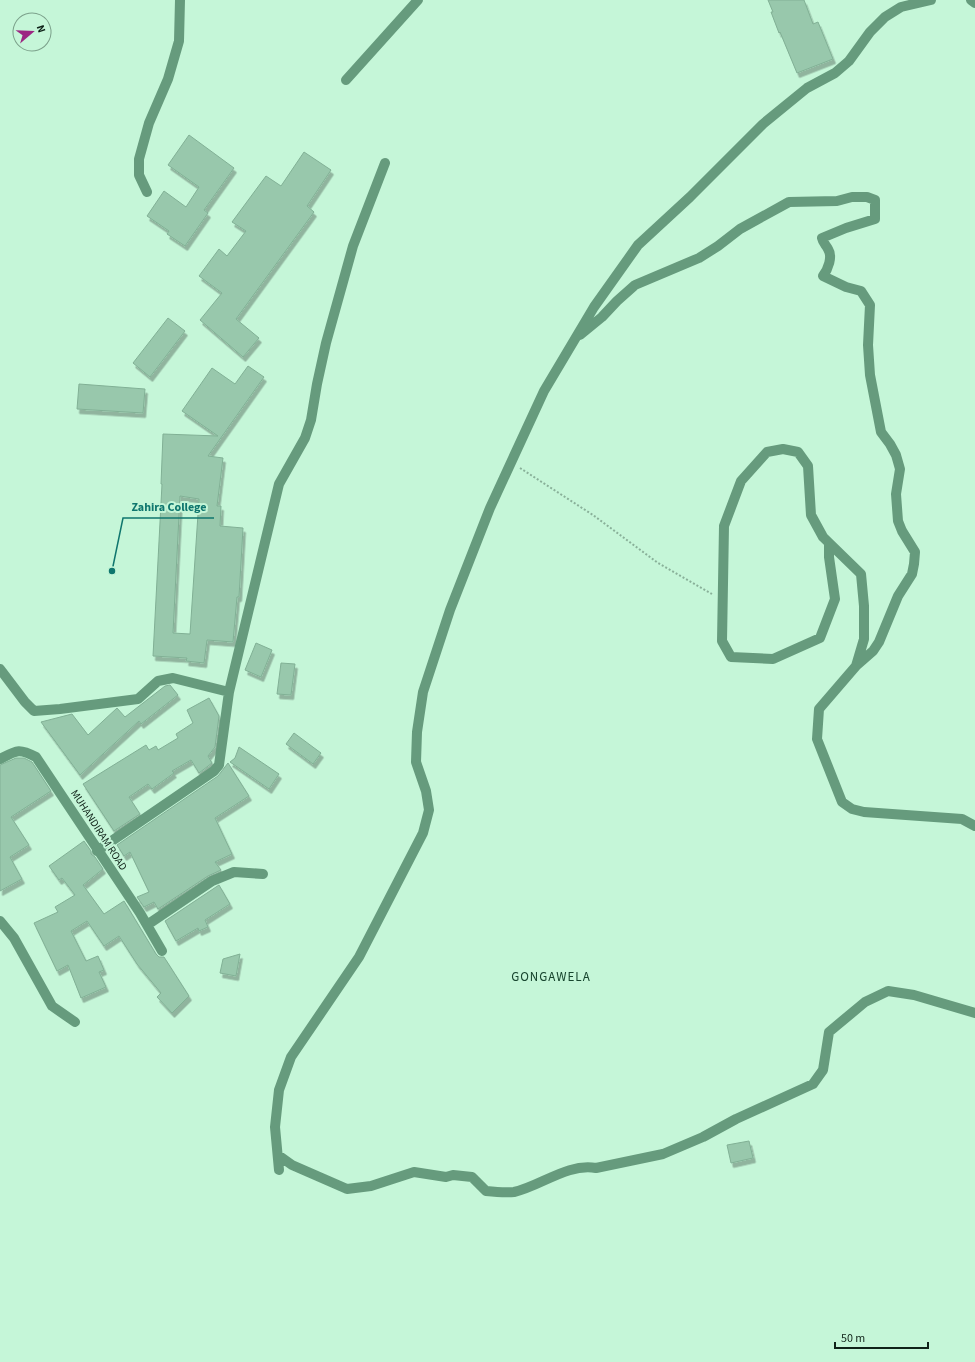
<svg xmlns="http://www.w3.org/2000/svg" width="975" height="1362" viewBox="0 0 975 1362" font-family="'Source Sans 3',sans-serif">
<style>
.building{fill:#98c8ac;stroke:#81b095;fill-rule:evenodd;filter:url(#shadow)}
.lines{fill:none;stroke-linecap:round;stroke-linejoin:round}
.path{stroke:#89b099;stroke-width:2;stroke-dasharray:2 2;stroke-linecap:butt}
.minor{stroke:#669b7d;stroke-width:10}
.labels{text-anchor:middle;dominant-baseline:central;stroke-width:4;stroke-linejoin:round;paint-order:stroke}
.street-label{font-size:11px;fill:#0f2218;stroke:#c5f6d8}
.quarter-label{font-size:13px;letter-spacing:1px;fill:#17452e;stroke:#c5f6d8}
.leader{fill:none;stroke:#0f766e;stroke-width:1.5}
.callout-dot{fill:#0f766e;stroke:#c5f6d8;stroke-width:1.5}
.callout-label{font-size:12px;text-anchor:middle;font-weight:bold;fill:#0f766e;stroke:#c5f6d8;stroke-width:4;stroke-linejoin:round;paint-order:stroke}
</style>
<defs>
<filter id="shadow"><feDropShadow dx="2.5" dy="4.5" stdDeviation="0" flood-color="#0004"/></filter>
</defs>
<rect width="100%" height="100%" fill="#c5f6d8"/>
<path class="building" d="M768,0H804L813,24L818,22L833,59L797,73L780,32L779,33L771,12H773Z
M189,135L234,168L204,210L208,213L185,246L167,234L169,231L147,216L164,191L186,207L199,187L168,165Z
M304,152L331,170L307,206L314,212L236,319L259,338L243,357L200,320L222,293L199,276L219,249L227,256L246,231L232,222L266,176L281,186Z
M168,318L185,331L150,377L133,363Z
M248,366L264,377L208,456L223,458L217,506H221L220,526L243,528L239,597H237L233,642L207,640L204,663L186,661L187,658L153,656L162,484H161L163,434L218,436L182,411L212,368L235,384ZM180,496L199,499L190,634L173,633Z
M79,384L145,389L143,413L77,409Z
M256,643L272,650L261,677L245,670Z
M281,663L295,664L291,695L277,694Z
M170,685L178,695L141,724L139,721L80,775L41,722L72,714L88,735L117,708L125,717L165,686Z
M209,698L219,716L215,747L208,756L212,763L199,773L191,760L172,771L174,773L152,789L148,784L129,797L140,814L114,831L83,784L146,745L149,750L156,746L158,750L178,738L176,734L193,723L187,710Z
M294,733L321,753L313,764L286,744Z
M239,747L279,774L269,789L230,762L235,758Z
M16,758H24L32,762L51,791L11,817L29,845L10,857L22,879L0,891V765Z
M228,763L249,796L215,818L232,854L215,862L221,870L208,876L158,909L154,902L144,907L137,897L149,892L130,852L124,856L117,845L218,776Z
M84,841L91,851V854L95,857L103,869L83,885L104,914L124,901L156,954L159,957H164L189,996L172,1013L157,997L161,993L137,964L119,936L104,946L87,921L71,931L86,961L98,956L104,970L99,972L106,987L81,998L68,965L57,971L34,923L58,912L55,907L75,895L62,878L59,880L49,866Z
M219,885L230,904L205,920L208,927L199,931L198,928L176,941L165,921Z
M240,954L236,976L220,973L223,959Z
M749,1141L753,1158L731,1163L727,1145Z"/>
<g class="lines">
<path class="path" d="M520,468L593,515L658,563L712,594"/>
<path class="minor" d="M971,0L975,3
M346,80L418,0
M147,192L139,175V159L149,123L168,79L179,41L180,0
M580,335L602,317L617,301L635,285L699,258L718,246L740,229L789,202L837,201L852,197H867L875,200V219L846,228L822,238C823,243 826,245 828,249C833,257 828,269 823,276L846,287L861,291L870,305L868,345L870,375L881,432L890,444L896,455L900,469L896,494L898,521L902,531L915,552L914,564L912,574L898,596L879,642L873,651L857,665
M829,543V557L835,599L820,638L773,659L731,657L722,641L724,526L741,481L767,452L783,449L798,452L808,466L811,515L823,537L861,574L864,606V639L856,666L819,709L817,739L842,802L852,809L864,812L962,819L975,826
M0,669L25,702L34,711L60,709L138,699L158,681L173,678L229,692
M0,759C17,750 19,748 36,757L140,913L162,951
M97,851L214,771L219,765L229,692L279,484L305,438L311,420L317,384L326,343L353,246L385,163
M0,921L14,938L52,1006L75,1022
M147,925L212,881L234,872L263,874
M278,1155L292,1165L347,1189L371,1186L414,1172L446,1177L453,1175L472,1177L486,1191C495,1192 505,1193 514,1192C541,1186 567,1163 596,1168L663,1154L703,1137L736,1119L813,1084L823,1070L829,1032L865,1002L888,991L914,995L975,1013
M279,1170L275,1127L279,1090L291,1057L359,957L423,833L429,810L426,791L416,762L417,732L423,692L450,610L490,508L544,391L594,307L638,245L690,197L763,124L807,88L835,73L849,61L870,32L885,17L901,7L931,0"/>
</g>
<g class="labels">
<g class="street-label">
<text transform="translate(99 830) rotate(57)">MUHANDIRAM ROAD</text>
</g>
<g class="quarter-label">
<text x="551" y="977">GONGAWELA</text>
</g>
</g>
<path class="leader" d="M112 571L123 518H214"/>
<circle class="callout-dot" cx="112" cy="571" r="4"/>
<g class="callout-label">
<text x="169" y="511">Zahira College</text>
</g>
<g transform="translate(32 32) rotate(71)"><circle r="19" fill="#c5f6d8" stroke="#7ca18b"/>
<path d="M0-3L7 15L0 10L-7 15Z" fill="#9c2782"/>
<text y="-6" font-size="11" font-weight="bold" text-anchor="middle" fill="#0f2218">N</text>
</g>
<path d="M835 1342v6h93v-6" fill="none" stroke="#0f2218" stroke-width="2"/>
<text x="841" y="1342" font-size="12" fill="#0f2218" stroke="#c5f6d8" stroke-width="3" paint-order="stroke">50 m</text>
</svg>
